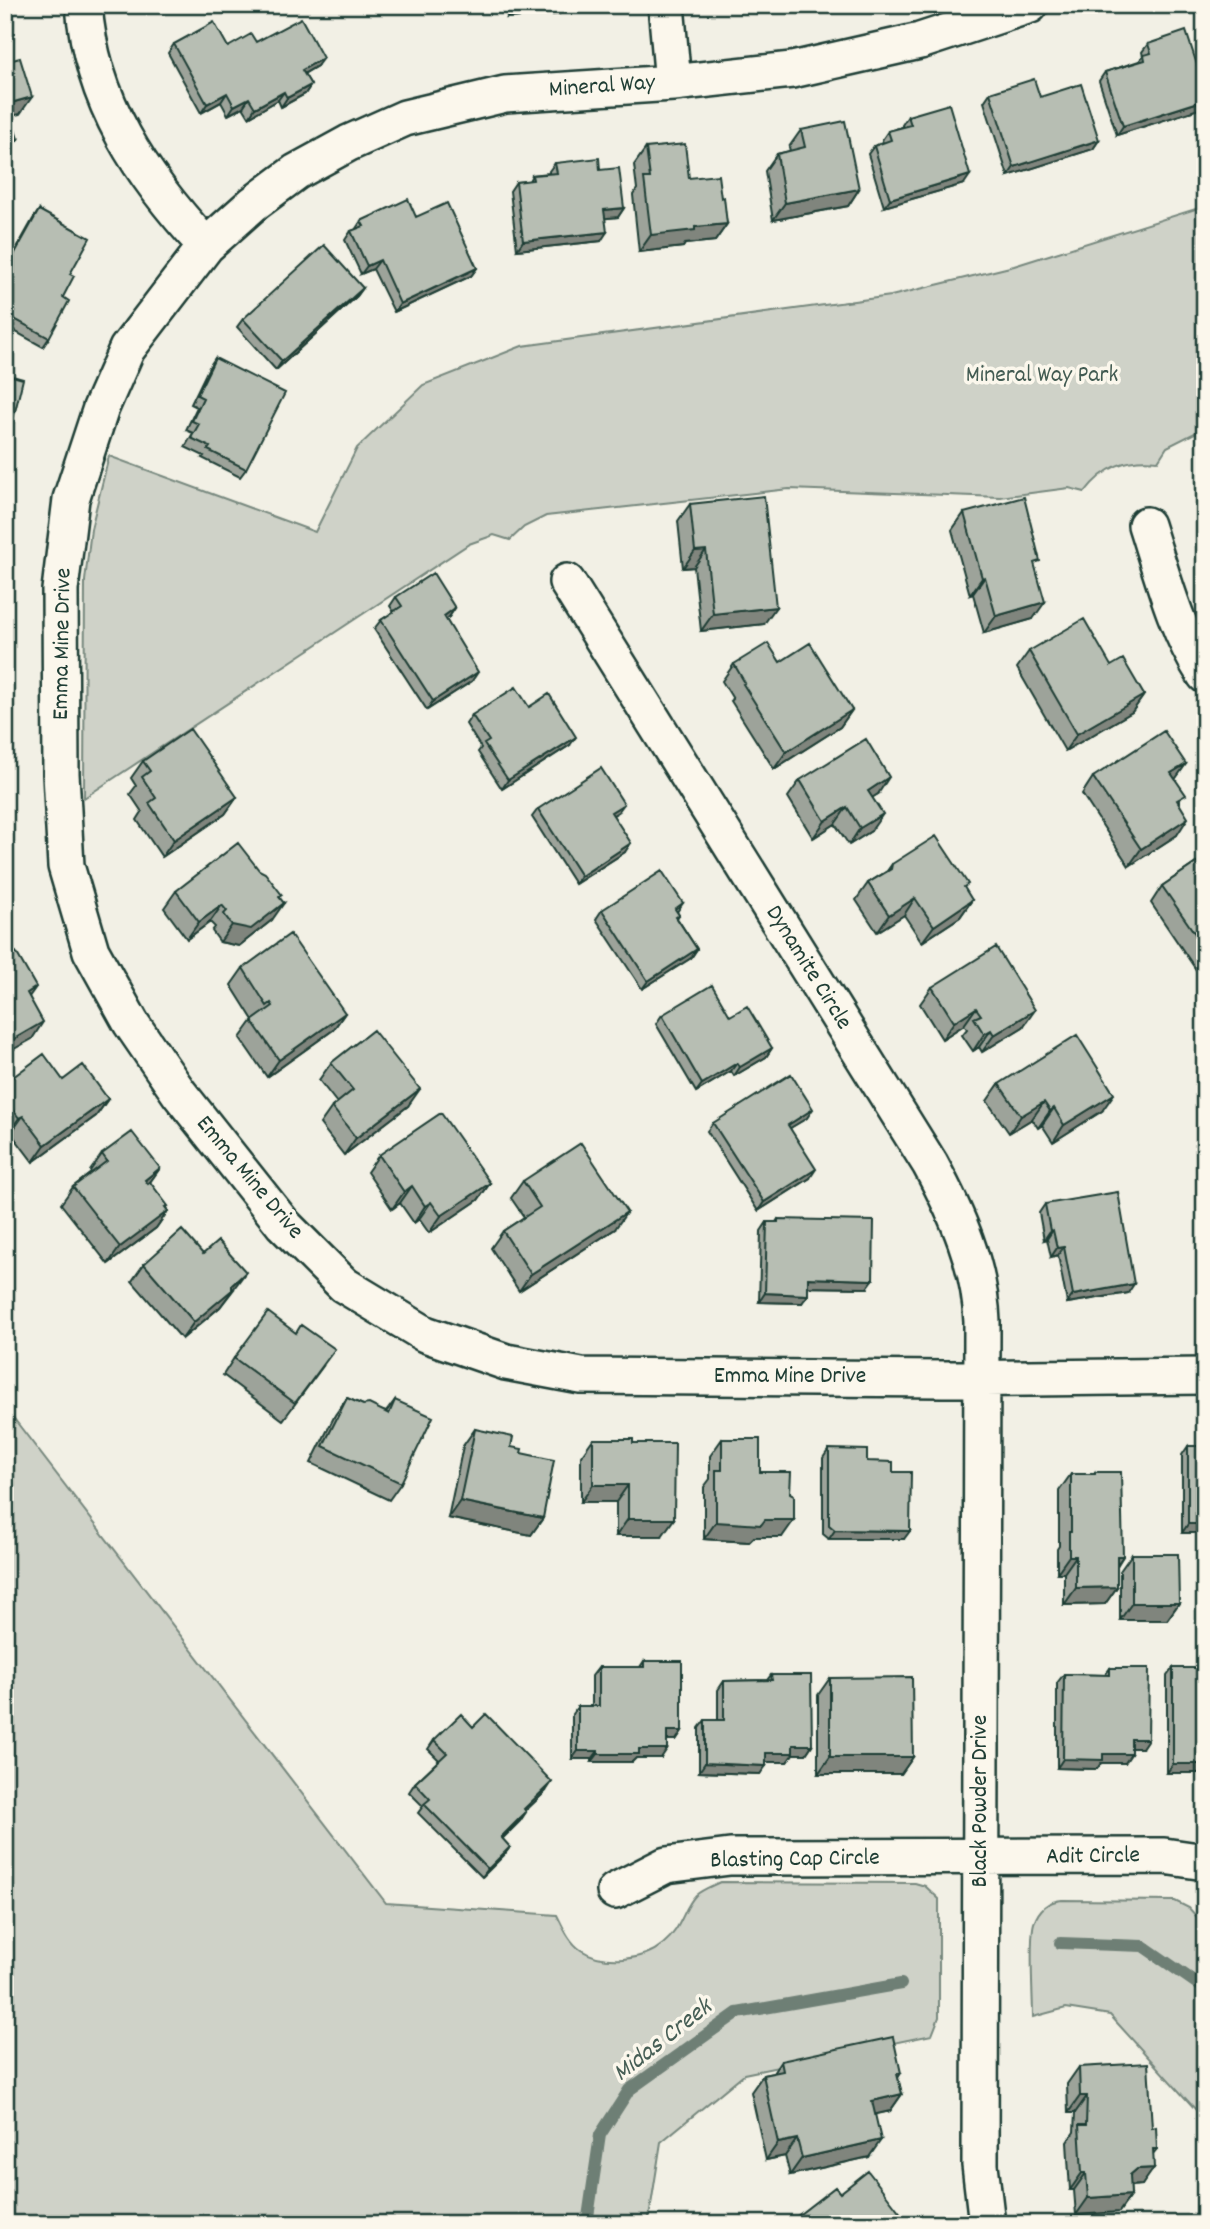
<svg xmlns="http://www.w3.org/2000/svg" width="1210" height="2229" viewBox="0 0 1210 2229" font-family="Dekko,sans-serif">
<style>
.green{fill:#cfd2c8;stroke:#77887e;stroke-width:2}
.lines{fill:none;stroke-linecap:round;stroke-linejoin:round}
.stream{stroke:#6e7f75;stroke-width:12}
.minor-casing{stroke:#1f3d34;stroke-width:40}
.minor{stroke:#fbf7ec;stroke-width:35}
.wall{fill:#9da39a;stroke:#1f3d34;stroke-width:2}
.shaded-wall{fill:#80857d;stroke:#1f3d34;stroke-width:2}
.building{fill:#b7beb3;stroke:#1f3d34;stroke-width:2}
.labels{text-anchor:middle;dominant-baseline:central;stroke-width:7;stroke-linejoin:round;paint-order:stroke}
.street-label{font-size:24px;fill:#1f3d34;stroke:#fbf7ec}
.park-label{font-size:24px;fill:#425b52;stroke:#fbf7ec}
.water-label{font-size:26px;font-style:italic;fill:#465e55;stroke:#fbf7ec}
</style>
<rect width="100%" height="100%" fill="#f2f0e5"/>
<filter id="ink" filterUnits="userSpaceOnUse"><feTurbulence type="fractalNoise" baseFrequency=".0143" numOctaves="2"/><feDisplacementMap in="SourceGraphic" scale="14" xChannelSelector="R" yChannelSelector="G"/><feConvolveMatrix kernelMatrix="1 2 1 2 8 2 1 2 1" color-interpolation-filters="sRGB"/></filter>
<g filter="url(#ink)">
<path class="green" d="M1205,206V428L1167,447L1158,461C1127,457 1104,467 1085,492L1069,488L1000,497L789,489L546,516L524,527L510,540L494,535L469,544L84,798L85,581L91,529L109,456L315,532L357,448L423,385L522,346L891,296L1014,266Z
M5,1407L386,1903L557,1915C563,1927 569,1942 581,1950C604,1965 643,1961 663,1944C682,1929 683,1908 696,1895C703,1889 712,1886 720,1882L915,1883L925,1886L939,1899V2017L932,2035L744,2074L661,2142L648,2224H5Z
M1062,1900L1175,1901L1189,1908L1205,1926V2120L1110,2015L1066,2008L1033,2017C1033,1995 1029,1940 1034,1923C1039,1909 1048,1901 1062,1900Z"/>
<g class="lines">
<path class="stream" d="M1060,1943L1143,1946L1205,1989
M587,2224L600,2135L629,2090L737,2013L901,1984"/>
<defs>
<path id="minor" d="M84,5C91,102 142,177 206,246
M666,5L673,83
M1030,5L920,41L792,70L673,83L505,94L405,118L349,143L296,172L253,204L206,246L127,349L101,408L71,499L60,590L61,774L66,866L91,951L131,1023L179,1093L283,1224L344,1285L425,1334L506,1362L581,1376L944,1379L1205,1376
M1146,525C1162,575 1176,630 1205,675
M567,582L930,1164C957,1214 980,1265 982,1322L980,2165L987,2224
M615,1891L666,1865L730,1857L1164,1856L1205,1862"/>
</defs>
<use href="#minor" class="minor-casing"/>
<use href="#minor" class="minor"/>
</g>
<path class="wall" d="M506,5H565L559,14L507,18Z
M256,42L317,66L304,74L311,85L305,94L281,107L278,100L249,117L243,107L228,115L221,102L201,113L168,53L174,44L228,47Z
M1148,44L1205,89V104L1202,108L1117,135L1099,81L1105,72L1139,61L1143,56L1142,52Z
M990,93L1040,97L1099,140L1093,149L1008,176L984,102Z
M908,116L964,184L884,207L868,154L874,146L883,143L882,140L888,131L902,127V125Z
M801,130L859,189L848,206L773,220L765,171L777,154L790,151L789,147Z
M646,148L689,178L721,198L727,224L715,241L685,244L683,247L639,252L633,195L637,189L634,165Z
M555,163L600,170L624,208L618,217L605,218L601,241L517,250L510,191L516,182L529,181L532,175L549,173V171Z
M39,210L63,297L49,338L43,347L5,326V269L33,219Z
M416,217L477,268L471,276L394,312L373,269L361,274L345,240L351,231L355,230L361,221Z
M363,288L357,296L276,370L237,327L243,319Z
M215,358L246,469L240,477L202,458L204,456L185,447L193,433L186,430L197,407L191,404L209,367Z
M690,504L764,624L701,631L694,567L683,568L678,521Z
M964,513L1035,568L1033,619L984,633L973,594L970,595L952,530Z
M396,597L455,608L449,617L446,619L472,681L427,710L374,629L381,620L394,612L390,606Z
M1029,651L1111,666L1144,695L1132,712L1065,751L1017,668Z
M780,662L852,710L840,727L774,769L731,701L733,699L722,681L734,664Z
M529,707L570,745L502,789L478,752L481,748L466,724L472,715Z
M143,761L237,797L225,814L162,857L137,820L142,812L130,794L136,786L131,778Z
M1186,764L1175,779L1180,804L1177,835L1129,866L1082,794L1093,777Z
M800,780L878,794L872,797L871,831L849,845L835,824L813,838L788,797Z
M538,809L618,812L613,815L625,852L575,884L532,817Z
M1205,857V970L1199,974L1151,903L1162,886Z
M892,864L972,900L960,917L922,942L904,915L877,932L856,900L868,883L887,871Z
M176,891L280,898L272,920L239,946L220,942L212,931L215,927L210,922L187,939L164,908Z
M683,903L677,912L679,915L677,918L697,949L691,958L642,989L596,919L602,910Z
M243,968L345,1013L333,1030L267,1077L240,1038L253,1020L231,985Z
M932,987L1023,1027L982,1052L979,1047L973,1051L962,1035L967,1029L964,1025L942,1039L920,1004Z
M662,1015L772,1048L766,1057L734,1076L731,1071L696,1092L656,1024Z
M331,1063L408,1106L344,1155L320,1124L332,1107L337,1103L319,1080Z
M63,1080L108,1099L96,1116L33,1162L11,1133L7,1135L5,1132V1083Z
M999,1084L1102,1111L1053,1142L1042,1125L1038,1128L1032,1119L1009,1133L987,1101Z
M807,1118L790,1128L810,1178L758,1211L707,1131L713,1123Z
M102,1154L160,1168L150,1182L168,1211L156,1228L108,1264L61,1204L73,1187L91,1173L90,1171Z
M379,1155L490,1183L478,1200L429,1233L419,1219L414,1223L400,1203L392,1209L367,1172Z
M523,1181L615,1229L519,1291L491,1248L503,1231L524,1217L511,1198Z
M1045,1204L1128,1293L1067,1303L1058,1255L1051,1257L1047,1239L1044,1240L1039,1213Z
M778,1219L867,1288L808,1287L802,1303L759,1302L761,1231L767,1222H776Z
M144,1264L234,1289L220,1307L182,1339L132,1281Z
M234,1358L323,1366L283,1420L223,1375Z
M347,1398L363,1405L386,1412L395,1400L401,1483L389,1500L311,1463L335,1415Z
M475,1429L521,1453L543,1518L531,1535L448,1518L463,1446Z
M593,1439L633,1443L662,1536H616V1502H581V1456Z
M722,1439L760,1472L790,1493L782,1537H754L749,1542L704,1539V1487L710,1479V1456Z
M1188,1446L1205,1533H1182V1455Z
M829,1449L867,1461L893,1472L904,1539H829L823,1534V1458Z
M1095,1472L1123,1556L1117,1566V1587L1105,1604L1064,1605V1573H1057V1549L1059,1546V1491L1071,1474H1094Z
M1132,1554L1179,1603L1167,1620H1120V1571Z
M644,1661L682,1731L676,1740H667L661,1758H636L632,1762H592V1759H572V1714L578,1706H592V1676L599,1667H640Z
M1110,1668L1142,1748H1131L1125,1763H1101L1097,1769L1057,1768V1683L1064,1674L1105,1675Z
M1173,1668L1205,1773H1167V1676Z
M771,1675L812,1745L806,1754H793L787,1762H766L760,1774L699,1772V1728L705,1720H718V1690L724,1681L767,1680Z
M830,1678L913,1757L901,1774H818V1695Z
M473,1727L546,1791L525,1811L526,1812L520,1821L502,1839L510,1847L504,1855L482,1877L418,1813L423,1806L409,1792L415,1783L439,1760L428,1749L434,1740Z
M781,2061L901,2073L898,2078L902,2094L890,2111L875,2114L869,2157L790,2175L785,2156L766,2160L751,2092L763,2075L773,2073Z
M1079,2067L1152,2128L1157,2149L1153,2154L1142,2185L1130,2186L1131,2195L1119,2212L1076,2215L1074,2190H1070L1067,2142L1074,2132L1075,2113H1068L1067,2084Z"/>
<path class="shaded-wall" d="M516,5H565L559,14L507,18Z
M323,58L317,66L296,78L302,70Z
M311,85L305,94L281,107L287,98Z
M284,92L278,100L249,117L255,108Z
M227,93L221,102L201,113L207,104Z
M32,97L20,114L5,118L7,104Z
M249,98L243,107L228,115L234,106Z
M1205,100V104L1202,108L1117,135L1123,126Z
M18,139L6,156H5V143Z
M1099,140L1093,149L1008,176L1014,167Z
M970,175L964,184L884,207L890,199Z
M859,189L848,206L773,220L785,203Z
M624,208L618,217L598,219L604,210Z
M727,224L715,241L685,244L683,247L639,252L651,235L695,227Z
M607,232L601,241L517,250L523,241Z
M380,260L373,269L361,274L367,266Z
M477,268L471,276L394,312L400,304Z
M363,288L357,296L276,370L282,361Z
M5,423L12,424L5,433Z
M706,550L694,567L683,568L695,551Z
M985,577L973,594L970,595L982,578Z
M1045,602L1033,619L984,633L996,616Z
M776,607L764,624L701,631L713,614Z
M455,608L449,617L438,625L444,616Z
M478,672L472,681L427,710L433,701Z
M1144,695L1132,712L1065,751L1077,734Z
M852,710L840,727L774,769L786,752Z
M576,737L570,745L502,789L508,780Z
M1186,764L1174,781L1171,773Z
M889,777L878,794L856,808L868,791Z
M237,797L225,814L162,857L174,840Z
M624,804L618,812L605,820L611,812Z
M847,807L835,824L813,838L825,821Z
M883,814L871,831L849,845L860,828Z
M1188,818L1177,835L1129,866L1141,849Z
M631,843L625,852L575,884L581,876Z
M915,898L904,915L877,932L889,915Z
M972,900L960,917L922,942L934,926Z
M284,903L272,920L239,946L220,942L232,925Z
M222,905L210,922L187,939L199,922Z
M697,949L691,958L642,989L648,981Z
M36,987L24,1004L27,993Z
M976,1008L964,1025L942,1039L954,1022Z
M1035,1010L1023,1027L982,1052L994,1035Z
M345,1013L333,1030L267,1077L279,1060Z
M43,1022L32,1039L5,1054V1044Z
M991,1030L979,1047L973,1051L984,1034Z
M772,1048L766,1057L734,1076L740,1067Z
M737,1063L731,1071L696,1092L702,1084Z
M420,1089L408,1106L344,1155L356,1138Z
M1114,1094L1102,1111L1053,1142L1064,1125Z
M108,1099L96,1116L33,1162L45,1145Z
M1044,1102L1032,1119L1009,1133L1021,1116Z
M1054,1108L1042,1125L1038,1128L1050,1111Z
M813,1109L807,1118L782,1133L788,1125Z
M23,1116L11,1133L7,1135L19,1118Z
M160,1168L148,1185L145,1180Z
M816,1169L810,1178L758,1211L764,1202Z
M490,1183L478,1200L429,1233L441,1216Z
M412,1186L400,1203L392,1209L404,1192Z
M431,1202L419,1219L414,1223L425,1206Z
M168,1206L160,1217L168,1211L156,1228L108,1264L120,1247Z
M627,1212L615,1229L519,1291L531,1274Z
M1053,1230L1047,1239L1044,1240L1050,1231Z
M1064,1247L1058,1255L1051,1257L1057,1248Z
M246,1272L220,1307L182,1339L194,1322Z
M808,1278L873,1280L867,1288L802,1287Z
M1134,1284L1128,1293L1067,1303L1073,1295Z
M765,1293L808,1295L802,1303L759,1302Z
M593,1485H628L616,1502H581Z
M460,1501L543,1518L531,1535L448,1518Z
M628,1519H674L662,1536H616Z
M765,1520H794L782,1537H754L749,1542L704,1539L716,1522Z
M1188,1524H1205V1533H1182Z
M835,1530L910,1531L904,1539H829Z
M1069,1556H1076L1064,1573H1057Z
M1117,1556H1123L1111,1573Z
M1117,1587L1105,1604L1064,1605L1076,1588Z
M1132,1603H1179L1167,1620H1120Z
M667,1731H682L676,1740H661Z
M1131,1739H1148L1142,1748H1125Z
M793,1745H812L806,1754H793L787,1762H760L766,1753Z
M639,1749H667L661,1758H636L632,1762H592L598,1754Z
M578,1751H598L592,1759H572Z
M1103,1754H1131L1125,1763H1101L1097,1769L1057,1768L1063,1759Z
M830,1757H913L901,1774H818Z
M705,1763L766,1766L760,1774L699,1772Z
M1173,1764H1205V1773H1167Z
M552,1782L546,1791L518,1818L524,1809Z
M526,1812L520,1821L495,1846L501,1837Z
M510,1847L504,1855L482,1877L488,1869Z
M902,2094L890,2111L860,2118L872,2101Z
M1080,2096H1087L1075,2113H1068Z
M797,2139L785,2156L766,2160L778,2143Z
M881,2140L869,2157L790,2175L802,2158Z
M1154,2168L1142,2185L1125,2186L1130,2175L1137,2169Z
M1082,2173H1086L1074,2190H1070Z
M1131,2195L1119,2212L1076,2215L1088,2198Z"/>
<path class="building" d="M5,5H8L9,36H5Z
M301,18L323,58L302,70L311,85L287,98L284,92L255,108L249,98L234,106L227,93L207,104L174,44L214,22L228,47L251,34L256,42Z
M1186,31L1205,89V100L1123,126L1105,72L1145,60L1144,55L1151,53L1148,44Z
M20,58L32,97L7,104L18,139L5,143V62Z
M1034,79L1040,97L1081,84L1099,140L1014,167L990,93Z
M949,104L970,175L890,199L874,146L891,140L888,131L911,125L908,116Z
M845,121L859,189L785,203L777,154L805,147L801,130Z
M685,144L689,178L718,175L721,198L724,197L727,224L695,227V230L651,235L644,178H650L646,148Z
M599,158L600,170L619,168L624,208L604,210L607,232L523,241L516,182L533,180L532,175L557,173L555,163Z
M408,199L416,217L447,203L477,268L400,304L380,260L367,266L351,231L364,226L361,221Z
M39,210L90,238L70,274L74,276L63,297L69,301L49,338L5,314V271Z
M324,245L363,288L282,361L243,319Z
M215,358L285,393L246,469L208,450L210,447L191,438L199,424L192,421L203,398L197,395Z
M5,374L23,379L12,424L5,423Z
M764,496L776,607L713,614L706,550L695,551L690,504Z
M1024,497L1040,561L1034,563L1045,602L996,616L985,577L982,578L964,513Z
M433,573L455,608L444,616L478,672L433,701L381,620L402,606L396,597Z
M1084,619L1111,666L1123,659L1144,695L1077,734L1029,651Z
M768,643L780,662L810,643L852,710L786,752L743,684L745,683L734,664Z
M516,687L529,707L549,694L576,737L508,780L484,744L489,741L472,715Z
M190,729L237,797L174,840L149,803L156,798L142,777L150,771L143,761Z
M1164,731L1186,764L1171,773L1186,795L1177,800L1188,818L1141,849L1093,777Z
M866,739L889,777L868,791L883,814L860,828L847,807L825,821L800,780Z
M601,768L624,804L611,812L631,843L581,876L538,809Z
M936,836L968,884L964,887L972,900L934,926L915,898L889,915L868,883L891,869L892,864Z
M238,843L259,870L265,873L282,895L279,897L284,903L251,929L232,925L224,914L227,911L222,905L199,922L176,891Z
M1205,857V948L1162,886Z
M662,871L683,903L675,909L679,915L676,917L697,949L648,981L602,910Z
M290,934L345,1013L279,1060L252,1021L273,1006L271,1003L267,1006L243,968Z
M996,947L1035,1010L994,1035L991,1030L984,1034L974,1018L981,1015L976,1008L954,1022L932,987Z
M16,952L36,987L27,993L43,1022L5,1044V958Z
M712,985L730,1016L747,1006L772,1048L740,1067L737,1063L702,1084L662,1015Z
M373,1030L420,1089L356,1138L332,1107L353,1090L331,1063Z
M1077,1035L1114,1094L1064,1125L1054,1108L1050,1111L1044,1102L1021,1116L999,1084Z
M44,1054L63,1080L83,1065L108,1099L45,1145L23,1116L19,1118L6,1100L12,1096L5,1087V1083Z
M791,1074L813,1109L788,1125L816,1169L764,1202L713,1123Z
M441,1113L490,1183L441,1216L431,1202L425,1206L412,1186L404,1192L379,1155Z
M132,1132L160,1168L145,1180L148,1184L150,1182L168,1206L165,1207L168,1211L120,1247L73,1187L107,1161L102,1154Z
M581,1143L627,1212L531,1274L503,1231L540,1207L523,1181Z
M1118,1192L1134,1284L1073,1295L1064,1247L1057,1248L1053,1230L1050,1231L1045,1204Z
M778,1219L874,1221L873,1280L808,1278V1295L765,1293L767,1222H778Z
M182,1230L203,1254L218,1241L246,1272L232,1285V1290L194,1322L144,1264Z
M268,1312L296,1333L301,1325L335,1349L295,1403L234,1358Z
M347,1398L363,1405L369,1404L389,1414L395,1400L433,1417L401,1483L323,1446Z
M475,1429L513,1437L511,1447L522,1449L521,1453L554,1460L543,1518L460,1501Z
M593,1439H633V1443H675L674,1519H628V1485H593Z
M722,1439H760V1472H791L790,1493L794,1495V1520H765L761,1525L716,1522V1470H722Z
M1188,1446H1205V1524H1188Z
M829,1449L867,1450V1461L893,1462V1472H911L910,1531L835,1530L829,1525Z
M1095,1472H1121L1123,1556H1117V1587L1076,1588V1556H1069V1532H1071V1474H1095Z
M1132,1554H1178L1179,1603H1132Z
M644,1661H682V1731H667V1749H639V1754H598V1751H578V1706H599V1667H644Z
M1110,1668H1149L1148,1739H1131V1754H1103V1760L1063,1759L1064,1674L1110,1675Z
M1173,1668H1205V1764H1173Z
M771,1675H811L812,1745H793V1753H766V1766L705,1763V1720H724V1681L772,1680Z
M912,1677L913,1757H830V1678Z
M461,1714L473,1727L486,1714L552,1782L524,1809L526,1812L501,1837L510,1847L488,1869L424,1804L430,1799L415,1783L447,1753L434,1740Z
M893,2037L901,2073L897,2074L902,2094L872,2101L881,2140L802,2158L797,2139L778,2143L763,2075L783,2071L781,2061Z
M1148,2063L1152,2128L1156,2127L1157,2149H1153L1154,2168L1137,2169L1130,2175L1131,2195L1088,2198L1086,2173H1082L1079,2125H1086L1087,2096H1080L1079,2067Z
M868,2171L905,2219L899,2224H787L835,2187L840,2193Z"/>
</g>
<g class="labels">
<g class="street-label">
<text transform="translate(602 87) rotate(-4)">Mineral Way</text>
<text transform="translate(63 644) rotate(-89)">Emma Mine Drive</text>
<text transform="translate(808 968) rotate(58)">Dynamite Circle</text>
<text transform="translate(249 1178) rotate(50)">Emma Mine Drive</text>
<text x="790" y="1377">Emma Mine Drive</text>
<text transform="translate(981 1801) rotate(-90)">Black Powder Drive</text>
<text transform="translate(1093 1857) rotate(-1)">Adit Circle</text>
<text transform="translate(795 1860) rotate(-1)">Blasting Cap Circle</text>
</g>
<g class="park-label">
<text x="1042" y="376">Mineral Way Park</text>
</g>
<g class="water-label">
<text transform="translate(663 2041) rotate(-38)">Midas Creek</text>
</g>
</g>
<rect width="1210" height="2229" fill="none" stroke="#fbf7ec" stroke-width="28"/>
<rect x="14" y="14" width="1182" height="2201" fill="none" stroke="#1f3d34" stroke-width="2.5" filter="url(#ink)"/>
</svg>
